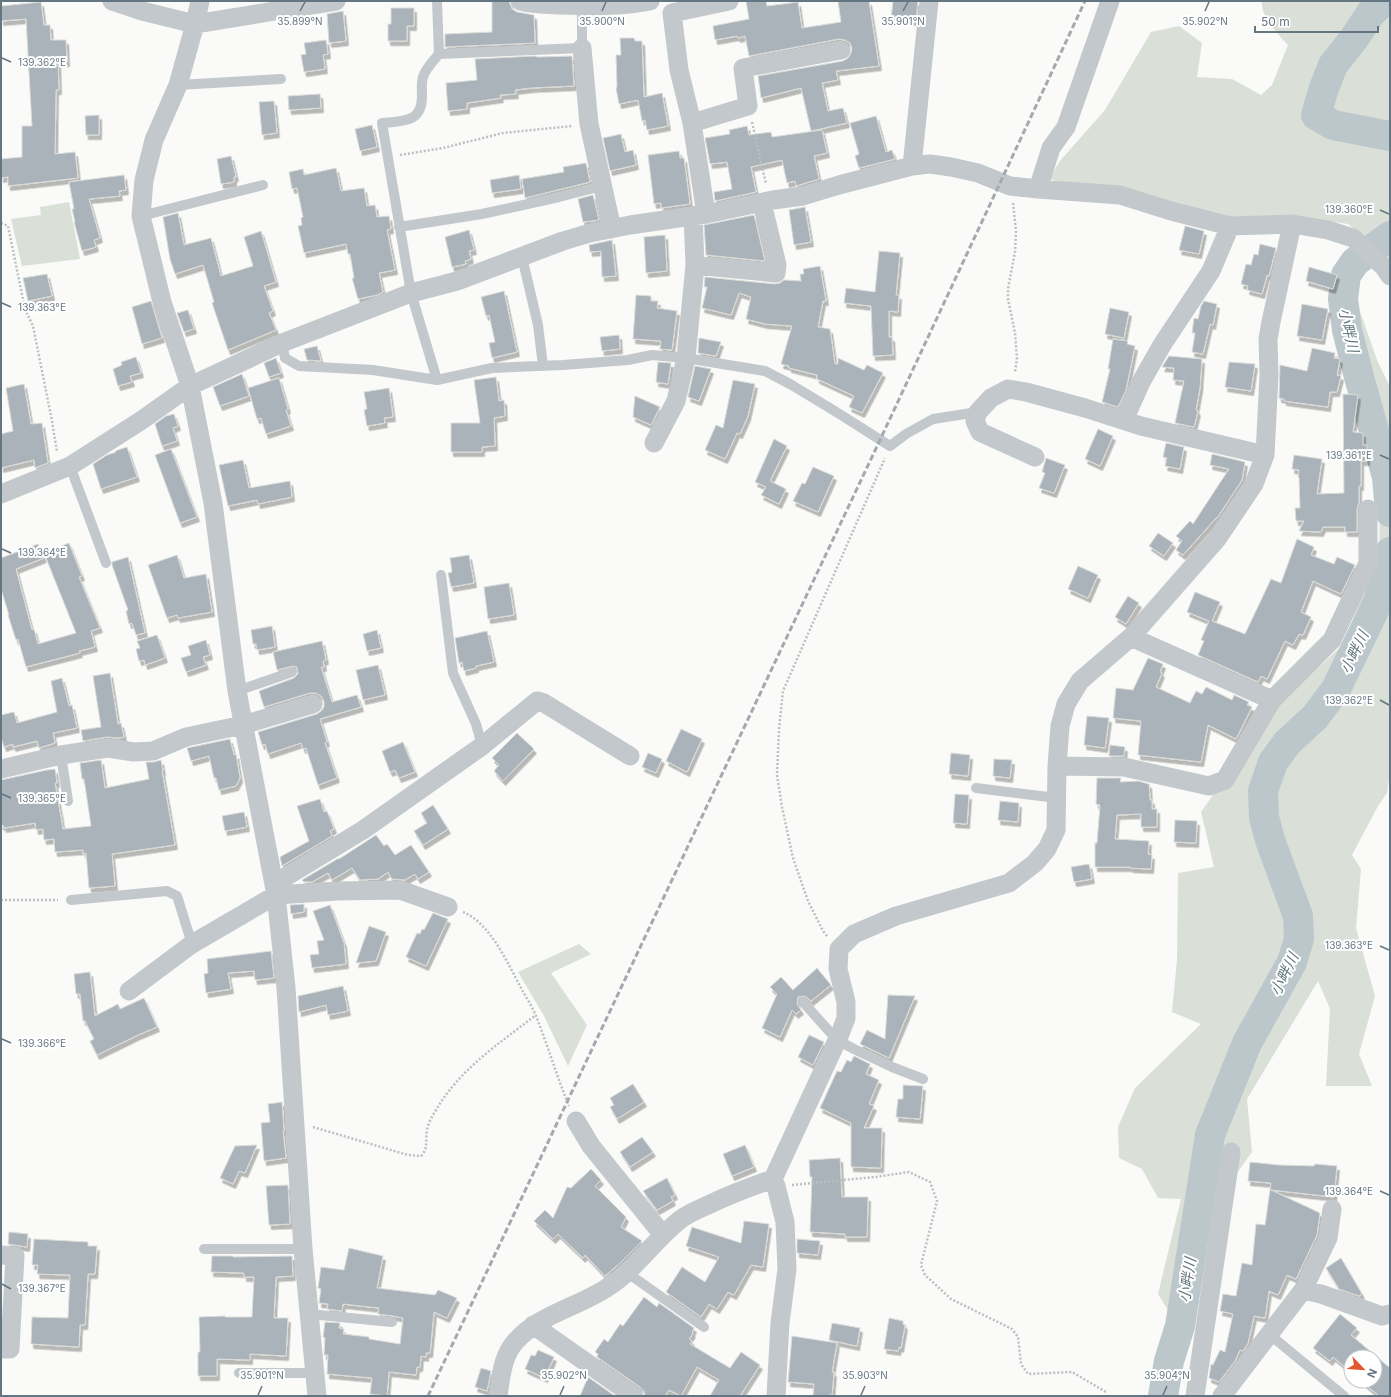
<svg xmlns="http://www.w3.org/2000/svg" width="1391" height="1397" viewBox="0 0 1391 1397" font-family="Inter,'Noto Sans JP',sans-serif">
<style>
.green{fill:#dadfd7}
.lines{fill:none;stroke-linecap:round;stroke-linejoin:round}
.river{stroke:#bbc7cb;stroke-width:30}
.building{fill:#aab3b9;stroke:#dcdcda;filter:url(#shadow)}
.path{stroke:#bbbfc2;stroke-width:2.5;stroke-dasharray:2 2;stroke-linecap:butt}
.service{stroke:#c3c8cc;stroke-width:10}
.minor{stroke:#c3c8cc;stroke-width:19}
.rail{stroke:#a2aab0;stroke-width:3;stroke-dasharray:6 3;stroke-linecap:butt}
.ticks{fill:none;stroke:#657683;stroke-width:1.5}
.labels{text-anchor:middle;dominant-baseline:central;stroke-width:4;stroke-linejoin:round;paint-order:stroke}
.water-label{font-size:15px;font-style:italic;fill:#60757c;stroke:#fff}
.ticks-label{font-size:10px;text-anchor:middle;fill:#657683;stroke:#fff;stroke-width:4;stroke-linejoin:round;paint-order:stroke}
</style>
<defs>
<filter id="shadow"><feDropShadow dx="2.5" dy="4.5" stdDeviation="0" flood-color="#0004"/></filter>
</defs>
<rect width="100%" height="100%" fill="#fafaf8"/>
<path class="green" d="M1262,1H1390V259L1348,224L1292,216L1228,221L1077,183L1049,180L1059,162L1105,110L1151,32L1179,26L1202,43L1197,77L1232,79L1261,95L1272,85L1288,45C1278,34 1260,16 1262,1Z
M69,202L80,259L22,266L11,219L41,215L40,207Z
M1355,297L1377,360L1390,387V771L1387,793L1378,806L1352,855L1361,869L1356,928L1375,996L1359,1054L1372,1086H1326L1330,1009L1318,981L1247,1099L1252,1152L1209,1213L1186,1339L1158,1294L1181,1199L1158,1198L1142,1169L1119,1158L1118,1127L1135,1088L1201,1024L1172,1012L1177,960L1178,873L1214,867L1201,812L1277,704L1342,646L1362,597L1379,559L1380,494L1377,419L1359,352Z
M579,944L591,954L551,973L587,1025L568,1066L544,1016L518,972Z"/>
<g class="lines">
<path class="river" d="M1384,1L1371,13L1353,40L1333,65L1324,88L1316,115L1333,125L1390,136
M1390,236L1355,262L1346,275L1343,299L1347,330L1359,377L1387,477L1390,512
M1163,1396L1169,1361L1180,1326L1210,1135L1247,1043L1292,962L1299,939L1298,916L1270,840L1264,817L1263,791L1273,762L1287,743L1315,717L1336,689L1379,600L1390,552"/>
</g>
<path class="building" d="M492,1H509L512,9L517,12L534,15L535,43L445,47V34L492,32Z
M746,1H766L767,6L798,2L802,28L841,22L838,1H869L879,66L836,71L838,80L822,83L828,111L843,108L847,123L811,131L801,88L761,98L758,76L843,61L848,58L851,53L852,48L850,43L845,40L839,39L749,56L745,36L738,38L737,36L715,40L713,26L749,19Z
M893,1H918L916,21L891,19Z
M41,2L44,25H50L51,40H66L67,62L58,63L59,90H56L55,154L75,152L78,178L8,186V177L1,178V159L22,157V126H32L26,19L1,21V6Z
M391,8H414V26H407V41H388V24H391Z
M343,11L346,41L329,43L327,14Z
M620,38H634L635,41H642L644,97L662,93L668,126L647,130L645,120L642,121L638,100L619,104L616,88L617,87L616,55H621Z
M326,40L328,54L323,55L325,69L304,72L301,55L306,54L304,43Z
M535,56L537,57L572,56L574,86L531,88L515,90L516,94L500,95L501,98L467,103V109L448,111L446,83L477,80L475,59Z
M320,94L321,108L289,110L288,96Z
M274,101L277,133L262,135L259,102Z
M99,115V135H86L85,116Z
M876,116L886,152L892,150L895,159L859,168L855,156L859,154L850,123Z
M372,125L377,147L360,151L355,129Z
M747,126L749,135L771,132L772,137L822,130L827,153L814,156L819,179L796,186L795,181L787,183L782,160L751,167L756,192L715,201L714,192L732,189L727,162L710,164L705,138L730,134L729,130Z
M621,134L625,152L633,150L636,165L610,171L603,138Z
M679,151L680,158H684L690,204L661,208V203L654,204L648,155Z
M231,156L236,177H234V182L221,184L217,159Z
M586,163L590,182L525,198L522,179L564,172L563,167Z
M336,168L341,191L364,188L367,206L375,205L377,217L389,216L391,229L387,230L395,270L379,273L383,292L377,295L358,299L352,278H354L350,254H348L346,244L304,253L298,226L302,225L301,218L303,217L297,188L292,189L289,172L303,169L304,175Z
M124,175L126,190L119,191L120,196L89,199L100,238L94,240L96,247L82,251L74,222H75L72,209H74L69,182Z
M519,175L521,189L492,193L490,180Z
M593,195L599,220L583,222L578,199Z
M805,207L811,242L794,245L789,210Z
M178,213L184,245L211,238L221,276L253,266L244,237L261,231L276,282L264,286L273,311L269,313L276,330L228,350L212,303L214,302L203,265L175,274L170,259L163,217Z
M754,215L765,261L706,255L704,225Z
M1185,226L1204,231L1199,254L1179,250Z
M469,230L474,250L469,251L471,259L465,261L466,264L452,267L445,237Z
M665,235L667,271L646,273L644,237Z
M612,240L616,276L602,277L601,251L590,252L589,245Z
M1260,244L1276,248L1269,276L1267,275L1262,294L1247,290L1248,286L1241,284L1246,264L1251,265L1254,254L1258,255Z
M879,251L900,253L896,295H899L898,312L889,311V337H892L893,355L873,356L871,306L844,303L846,288L875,292Z
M820,266L826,301H823L818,327L830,329L835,364H838V358L864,370L867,365L883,373L862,413L849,407L854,396L817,379V375L789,368V366L781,364L792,326L765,324L746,319L751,297L739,293L731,315L702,308L707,287H704L705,277L775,284L780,283L784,280L801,281L800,274H804L803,269Z
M1309,267L1337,275L1333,289L1306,281Z
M47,274L52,296L28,301L23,278Z
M504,291L517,352L492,358L489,343L495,342L489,315L486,316L481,297Z
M636,295L651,296V301H658L657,308L677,311L672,350L660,349L661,341L633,339Z
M151,301L162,338L142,344L132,307Z
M1204,301L1217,304L1213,325L1210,324L1203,354L1192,352L1195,333H1192L1194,318L1198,319L1201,306Z
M1302,304L1328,309L1322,340L1297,336Z
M1110,308L1129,312L1124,338L1105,334Z
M188,310L194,329L184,332L177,313Z
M619,335L620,349L602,351L600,337Z
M699,338L721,342L716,356L698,353Z
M1113,339L1128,341L1127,344L1135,346L1126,390L1118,407L1102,402L1110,369H1108Z
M317,346L321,361L307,360L304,349Z
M1312,348L1335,353L1334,358L1340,359L1337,375L1341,376L1337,392H1330L1328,407L1284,401V399L1279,398L1280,365L1307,371Z
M1169,356L1202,359L1200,388L1196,410L1198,411L1194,427L1175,423L1184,381L1173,380L1174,368L1162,367Z
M136,357L141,373L130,376L132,382L118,386L113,369L122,365L121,362Z
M276,358L281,373L269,377L264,363Z
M658,362L671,363L668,384L656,382Z
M1229,362L1255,364L1251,391L1225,387Z
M695,366L711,369L699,401L688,397Z
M242,374L249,396L220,406L213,387Z
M496,377L499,401L504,400L505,416L494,418L495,446L482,447V452H451V423H480L474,380Z
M279,378L288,409L286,410L291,426L266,434L261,418L257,419L248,388Z
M733,380L755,384L748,416L740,434L737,433L725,459L705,450L716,425L723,428Z
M24,384L31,424L42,423L48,463L35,468L34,460L1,468V434L13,431L6,388Z
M389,388L393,417L384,418L385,423L367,426L364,410L367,409L364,392Z
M1343,394L1358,395L1353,432L1363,433V445H1367V461H1361V486H1359V502L1357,509V532H1345V527H1323L1321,532L1299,531L1304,521H1296L1295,508H1300L1299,477H1298L1299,470L1292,469L1294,455L1322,459L1317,494L1344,493Z
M635,396L660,407L651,425L633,417Z
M174,414L178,426L173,428L177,441L162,446L155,424L166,416Z
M1098,429L1113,436L1100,466L1085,459Z
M774,439L787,446L770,481L786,489L779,504L761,495L766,487L755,482Z
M1166,443L1184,447L1180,469L1165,466L1167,458L1163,457Z
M127,447L137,477L101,489L93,464L107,455L116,452L115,451Z
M171,449L197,517L180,523L155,455Z
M1212,454L1245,462L1242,480L1217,518H1216L1183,555L1176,550L1182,541L1176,536L1190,521L1193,524L1229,469L1210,465Z
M1046,458L1065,465L1054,493L1039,488L1045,473L1042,472Z
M243,460L249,488L290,481L292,497L258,504L257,500L228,506L219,465Z
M813,467L834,476L818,512L793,501L802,483L805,484Z
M1158,533L1173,543L1164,556L1149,546Z
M1297,539L1314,547L1311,555L1334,564L1337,557L1355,565L1341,594L1313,581L1301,612L1311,617L1303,635L1299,634L1293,645L1285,641L1267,679L1261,676L1258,682L1198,655L1204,641L1201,640L1209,621L1187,612L1195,592L1220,602L1212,621L1245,634L1271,579L1281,583Z
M69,543L82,576L79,577L100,628L91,631L95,647L79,651L80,653L26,667L18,639L16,640L8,615H9L1,589V558L38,544L44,558L16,569L32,630L34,629L38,644L76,633L44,553Z
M177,555L184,578L206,574L212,612L178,618L177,615L167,618L148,565Z
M469,555L474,583L451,587L448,573L452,572L450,558Z
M128,557L145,633L136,635L132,623L129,624L126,611L128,610L112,565V562Z
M1078,566L1098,575L1088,598L1068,589Z
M509,583L514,615L488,619L484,587Z
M1128,596L1139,603L1126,624L1115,617Z
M272,626L275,647L257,650L256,644H253L251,630Z
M377,630L381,648L367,651L363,634Z
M487,631L494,662L476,666V668L464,671L462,662L459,663L455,638Z
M157,635L165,658L145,665L144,660L139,661L136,649L140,648L137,641Z
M206,640L210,655L203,657L206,665L186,672L181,658L191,655L188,646Z
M322,641L326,660L323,661L324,667H321L332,702L357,695L361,707L320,719L327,742L325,743L337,778L318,785L306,748L303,749L301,743L268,754L265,744L262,745L258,732L317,714L321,711L324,707V701L321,696L316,693H310L264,707L259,691L294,678L298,674L297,667L293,666L277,670L273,652Z
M1148,658L1163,664L1160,672L1162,673L1156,687L1190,703L1196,691L1202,694L1206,687L1232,700L1234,695L1249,702L1247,705L1252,707L1236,739L1208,725L1201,762L1138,755L1141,721L1113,718L1116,688L1133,690Z
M378,665L385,695L363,700L356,670Z
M110,673L118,724L121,723L124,737L118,738L107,737L83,741L81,730L101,727L93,676Z
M62,678L69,706L72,705L77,728L53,733L55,743L39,748L37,741L13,747V744L4,747L1,737V715L14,712L17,723L57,712L51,681Z
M1087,716L1109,718L1105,748L1084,745Z
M681,729L702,739L687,772L666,761Z
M517,733L534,749L503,781L494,771L499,765L492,758Z
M230,739L234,755L236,754L240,778L236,786L219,790L216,778H214L209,756L191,761L187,748Z
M403,742L415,772L399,778L395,770L390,772L382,751Z
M1110,745L1125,747L1124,756H1109Z
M648,753L662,759L656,773L642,767Z
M951,753L970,755L968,776L949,774Z
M994,759L1012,760L1010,778L993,776Z
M101,760L105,788L149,779L146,762H154L161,760L163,771H162L175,845L112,854L115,886L89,888L86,853L83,854V850L55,852L54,839L44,840L43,829L36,830L35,823L4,828L3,825L1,826V780L47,770L55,769L57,783H55L63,829L91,826L84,779H82L80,763Z
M1097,778H1121L1120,782L1138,781L1149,784L1150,800H1152V809H1157V827H1141V814L1117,815L1115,839L1149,841L1148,854L1152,855L1151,869L1130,868V867H1095V843H1097L1100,805L1096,804Z
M955,794L969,795L967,824L953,823Z
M320,799L324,812L327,811L334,829L330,831L332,836L282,866L280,857L309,841L297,806Z
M1000,801L1019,803L1018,822L998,820Z
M433,805L448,829L423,845L414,831L427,823L421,813Z
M244,812L247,827L225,831L222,816Z
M1175,820L1197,821L1196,843L1174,842Z
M376,835L384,846L387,844L395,855L411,845L429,872L418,879L415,874L405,880L392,879L388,872L378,879L360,880L352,868L332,880L328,873L312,882H304L302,880L339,858V859Z
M1089,864L1092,879L1074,882L1071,867Z
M304,904V912L291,914L290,905Z
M330,905L344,943L346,964L312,968L310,955L319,954L317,941L324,940L313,911Z
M433,913L448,919L426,966L406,957L417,933L420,934L422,929L424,930Z
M369,926L386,932L376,961L356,963Z
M271,951L274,978L255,980L254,971L228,973L231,989L206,993L204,974L208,973L207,959Z
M817,968L831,985L811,1001L805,996L798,997L797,1004L801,1010L796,1014L792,1010L780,1037L762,1028L777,994L770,987L781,977L793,990Z
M90,972L95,1016L118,1004L120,1009L144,998L157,1027L138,1035L97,1055L90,1041L94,1039L85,1021H83L80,994H76L74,974Z
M343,986L348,1011L328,1015L326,1005L299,1012L298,996Z
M888,995L915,996L889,1058L860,1044L867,1030L885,1039Z
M809,1035L824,1042L813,1065L798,1057Z
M854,1056L870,1064L866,1074L879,1080L869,1104L874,1106L864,1128H882L881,1168L851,1167V1123L820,1108L837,1071L841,1072L847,1060L851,1062Z
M633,1084L644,1102L617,1119L610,1107L614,1105L610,1098Z
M903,1085L923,1086L920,1119L896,1117L898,1099H903Z
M282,1102L284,1131H283L286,1158L264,1161L261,1123L270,1122L268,1104Z
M642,1137L653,1152L630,1167L620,1152Z
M257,1145L245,1173L239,1171L233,1184L220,1178L235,1146Z
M745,1145L754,1167L732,1176L723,1154Z
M840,1158L842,1197H868L867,1237H845V1234L810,1232L812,1177H810L809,1160Z
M1250,1162L1279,1165L1314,1166L1315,1164L1337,1166L1334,1197L1271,1190L1320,1213L1317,1235L1296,1279L1287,1275L1278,1295L1269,1291L1265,1318L1254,1316L1248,1343L1243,1351L1240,1350L1235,1361L1219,1382L1209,1378L1211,1364L1213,1365L1220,1350L1225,1352L1233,1314L1220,1311L1223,1294L1236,1296L1242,1263L1252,1265L1256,1224L1265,1225L1271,1183L1248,1181Z
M591,1169L601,1180L595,1186L626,1217L621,1227L642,1241L620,1263L605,1276L585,1255L583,1258L558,1234L553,1239L534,1221L545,1210L553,1218L567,1187L571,1188Z
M667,1178L675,1195L671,1197L673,1201L657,1210L643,1191Z
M288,1185L290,1224L269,1225L266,1186Z
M744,1221L769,1224L763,1267L751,1265L734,1295L728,1292L717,1309L709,1304L701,1317L666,1292L682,1267L705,1282L719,1257L686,1246L692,1227L741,1243Z
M9,1232L28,1234L27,1247L8,1244Z
M34,1239L88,1242V1246H97L95,1274H88L85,1325H80L79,1347L31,1344L32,1317L68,1318L70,1275L37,1274L38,1265H32Z
M797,1239L820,1241L818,1255L797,1253Z
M349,1248L383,1256L377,1288L435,1295L438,1290L457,1298L447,1318L434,1312L430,1353H426V1357L421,1356L420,1367H417L416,1375L389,1372L387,1396L370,1394L372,1378L327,1374L328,1355H324L325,1338L323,1337L325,1322L340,1323L339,1328L344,1329L343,1334L369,1337V1339L400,1344L403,1318L393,1316L378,1314L379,1308L343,1304L342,1311L327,1309L328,1304L319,1303L321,1289L318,1288L321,1267L344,1270Z
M212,1256H233V1257L292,1256L293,1276L276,1277L274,1318H288L286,1356L250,1354V1360L217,1359V1376H198V1352H200L199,1317L225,1316V1317H252L254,1277H244V1273L211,1272Z
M1341,1258L1362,1294L1359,1296L1339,1289L1326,1268Z
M644,1297L657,1307L659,1303L694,1328L692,1332L693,1333L689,1339L692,1341L690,1344L730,1368L741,1352L760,1365L740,1396H710L719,1380L697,1367L681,1396L669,1390L665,1396H645L644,1391L640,1387L597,1357L598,1354L595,1352L604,1339L608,1342L620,1324L623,1326Z
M1340,1314L1357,1328L1351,1335L1390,1368V1396H1379L1361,1381H1375V1357H1351V1372L1333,1357L1330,1361L1313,1348Z
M889,1318L903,1321V1324L905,1325L901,1348L899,1347L898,1351L884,1349Z
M832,1323L860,1328L857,1346L829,1340Z
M792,1336L837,1343L832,1372H834L832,1395H829V1396H813L814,1384L788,1382Z
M538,1350L554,1357L545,1378L525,1369L531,1355L535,1356Z
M481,1368L491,1371L487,1391L475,1387Z
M588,1377L615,1396H580Z"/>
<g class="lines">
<path class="path" d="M752,122L766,184
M400,155L443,148L503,133L572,126
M1013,203L1016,231L1015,252L1008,289V299L1015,333L1017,359L1015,372
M1,223L8,226L25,309L33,326L52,421L57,452
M1,900H58
M463,912C490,923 507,962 520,986C525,996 532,1006 536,1016C548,1046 557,1077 569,1106
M827,936L823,931L808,901L793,858L782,807L777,775L779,729L783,691L885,458
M313,1127L408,1155L421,1156C429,1147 425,1141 427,1130C428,1122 435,1112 439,1105C463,1067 501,1042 536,1015
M792,1185L875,1177L909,1172L930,1182L937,1201L921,1265L925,1275L951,1299L1012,1329L1018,1337L1021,1364L1028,1374L1072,1372L1106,1392"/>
<path class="service" d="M437,1L439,54
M178,85L281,79
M141,216L263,185
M399,227L482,214L559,197L602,186
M522,257L538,325L543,366
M282,343L285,358L299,366L373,370L437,380L492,368L563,365L628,360L652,355L686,358L765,371L790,384L838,413L890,446L906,434L933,419L978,412
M437,380L411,293L382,123C403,121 422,123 422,96C422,90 421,83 423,77C426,68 433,61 439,54L582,48V6
M70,466L106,563
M441,575L453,673L476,724L482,746
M237,691L292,672
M61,755L68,801
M976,788L1057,798
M71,900L167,891L177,896L192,944
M803,1002L837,1040L854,1049L892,1067L923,1079
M204,1249H303
M626,1272L704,1327
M309,1314L392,1322
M1269,1334L1344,1396
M239,1373H315"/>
<path class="minor" d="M112,1L142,11L195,24L336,1
M200,1L195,24L178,85L154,140L144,180L141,216L162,302L190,386L213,503L237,691L276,895L286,988L303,1249L317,1396
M520,1C533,5 547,4 560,5C590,6 621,7 650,1
M582,48L589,124L612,229
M692,123L748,106L743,68L841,50
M912,166L929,1
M1038,189L1051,148L1066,127L1110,1
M706,214L692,123L679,70L672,13L729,1
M695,265L776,273L777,265L762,203
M1124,420L1141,382L1162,345L1211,271L1230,226
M654,443L676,401L686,358L695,265L693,216
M1035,457L980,432L975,421L978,412L991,398L1008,389L1026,392L1085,408L1141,426L1265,455
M1,494L70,466L142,420L190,386L282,343L411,293L457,281L563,241L590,233L630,225L706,214L773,200L803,196L839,185L912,166L930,164L951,167L978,173L1010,186L1038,189L1120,195L1171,211L1230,226L1292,224L1328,230L1353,238L1384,267L1390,276
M1131,637L1272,700
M1057,766L1124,767L1209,786L1225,780L1272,700L1332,640L1368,563V509
M1,769L61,755L108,748L134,752L153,751L186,737L243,725L313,704
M274,884L363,830L482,746L537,701L544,703L630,756
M129,991L192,944L276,895L338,891L400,890L448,907
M576,1121L591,1146L663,1235
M773,1179L776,1186L785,1222L787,1269L780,1323L776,1396
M1,1255L15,1256L10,1349H1
M1303,1290L1321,1294L1382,1316L1390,1314
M533,1325L634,1396
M498,1396C501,1377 502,1357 515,1342C539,1314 579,1307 608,1287C636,1269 655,1239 681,1219C689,1213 699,1209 708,1205C729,1195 750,1187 773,1179L840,1034L846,1018V1002L838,969L839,949L854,934L896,916L1009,883L1035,863L1047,849L1056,830L1057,766L1060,726L1066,704L1080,681L1131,637L1217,539L1254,484L1265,455L1269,375L1268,339L1271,322L1292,224
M1195,1396L1231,1152
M1222,1396L1303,1290L1328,1238L1332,1209"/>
<path class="rail" d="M428,1396L880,440L1085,1"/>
</g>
<path class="ticks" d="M300,11L305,2M602,11L606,2M903,11L908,2M1205,11L1209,2M2,58L11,62M1380,210L1389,214M2,303L11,307M1380,455L1389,459M2,549L11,553M1380,700L1389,705M2,794L11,798M1380,946L1389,950M2,1039L11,1043M1380,1191L1389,1195M2,1284L11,1289M258,1395L262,1386M560,1395L564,1386M861,1395L865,1386M1163,1395L1167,1386"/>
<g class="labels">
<g class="water-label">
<text transform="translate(1349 330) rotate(78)">小畔川</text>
<text transform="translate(1354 652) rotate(-64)">小畔川</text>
<text transform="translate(1284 974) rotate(-64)">小畔川</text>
<text transform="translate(1187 1280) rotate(-81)">小畔川</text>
</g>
</g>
<g class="ticks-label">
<text x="300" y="25">35.899°N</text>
<text x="602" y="25">35.900°N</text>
<text x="903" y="25">35.901°N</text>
<text x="1205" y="25">35.902°N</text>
<text x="42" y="66">139.362°E</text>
<text x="1349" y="213">139.360°E</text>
<text x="42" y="311">139.363°E</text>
<text x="1349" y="459">139.361°E</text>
<text x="42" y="556">139.364°E</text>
<text x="1349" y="704">139.362°E</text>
<text x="42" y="802">139.365°E</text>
<text x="1349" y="949">139.363°E</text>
<text x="42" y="1047">139.366°E</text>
<text x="1349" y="1195">139.364°E</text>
<text x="42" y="1292">139.367°E</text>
<text x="262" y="1379">35.901°N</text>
<text x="564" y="1379">35.902°N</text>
<text x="865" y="1379">35.903°N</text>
<text x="1167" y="1379">35.904°N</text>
</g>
<rect width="1391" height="1397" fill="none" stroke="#657683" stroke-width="4"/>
<g transform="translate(1363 1369) rotate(115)"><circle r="19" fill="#ffffff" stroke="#c1c8cd"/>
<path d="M0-3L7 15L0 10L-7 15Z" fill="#e4572e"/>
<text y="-6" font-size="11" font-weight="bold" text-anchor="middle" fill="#657683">N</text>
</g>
<path d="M1255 26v6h123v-6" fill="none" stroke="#657683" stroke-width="2"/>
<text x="1261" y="26" font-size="12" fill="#657683" stroke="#ffffff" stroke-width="3" paint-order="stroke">50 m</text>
</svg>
